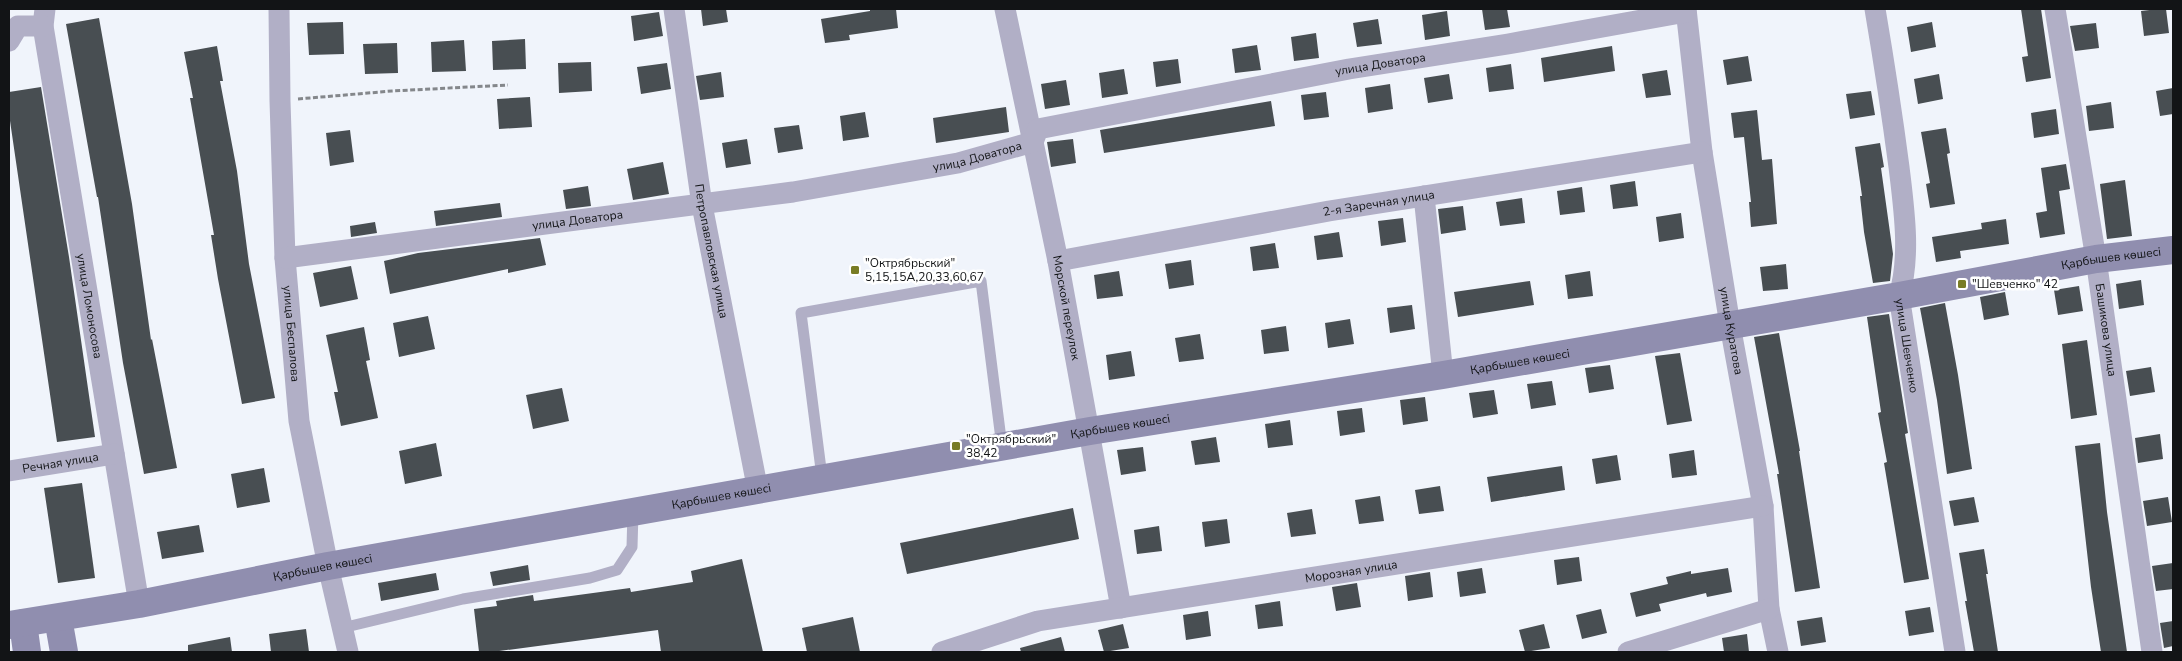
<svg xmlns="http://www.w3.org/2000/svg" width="2182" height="661" viewBox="0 0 2182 661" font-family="'Nunito Sans',sans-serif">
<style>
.building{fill:#484e52}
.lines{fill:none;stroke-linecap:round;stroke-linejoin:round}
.path{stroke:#84878b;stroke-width:3;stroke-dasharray:5 2.5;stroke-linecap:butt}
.service{stroke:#b1afc6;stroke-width:11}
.minor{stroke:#b1afc6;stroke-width:21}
.secondary{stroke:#908eaf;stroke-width:28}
.poi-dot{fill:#797c25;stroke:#fff;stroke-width:2}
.labels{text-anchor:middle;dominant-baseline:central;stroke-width:5;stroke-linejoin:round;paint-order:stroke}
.street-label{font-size:12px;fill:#121416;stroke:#fff}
.poi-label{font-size:12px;fill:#121416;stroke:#fff;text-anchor:start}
</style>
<rect width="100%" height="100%" fill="#f0f4fb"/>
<path class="building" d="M701,9H726L728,22L703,26Z
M870,9H896L898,28L849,35L850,40L825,43L821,19L870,11Z
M1482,9H1507L1510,27L1485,30Z
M2021,9H2041L2051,78L2026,82L2022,57L2028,56Z
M2158,9H2166L2169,33L2144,36L2141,11Z
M1447,11L1450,36L1425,40L1422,15Z
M659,12L663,36L634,41L631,16Z
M99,18L132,204L151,340L152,339L177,468L144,474L123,363L98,197H97L66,24Z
M1378,19L1382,44L1357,47L1353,23Z
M343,22L344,54L309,55L307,23Z
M1932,22L1936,47L1911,52L1907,27Z
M2096,23L2099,48L2075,51L2070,26Z
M1316,33L1319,58L1294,61L1291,37Z
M525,39L526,69L493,70L492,41Z
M464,40L466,71L432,72L431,42Z
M397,43L398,73L365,74L363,44Z
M1257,45L1261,70L1235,73L1232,49Z
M217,46L223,81H220L237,171L249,264L275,398L242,404L218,279L211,235H214L190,98H193L184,52Z
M1612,46L1615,71L1544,82L1541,58Z
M1748,56L1752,81L1727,85L1723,60Z
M1178,59L1181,83L1156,87L1153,62Z
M591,62L592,91L559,93L558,63Z
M667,63L671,89L641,94L637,67Z
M1511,64L1514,89L1489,92L1486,68Z
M1124,69L1128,94L1102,98L1099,73Z
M1667,70L1671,95L1646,98L1642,74Z
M721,72L724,97L700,100L696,76Z
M1449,74L1453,99L1428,103L1424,78Z
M1939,74L1943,99L1918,104L1914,79Z
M1066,80L1070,105L1045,109L1041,84Z
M1390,84L1393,109L1368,113L1365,88Z
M41,87L69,257L95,437L57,442L9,114V92Z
M2173,88V114L2160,116L2156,91Z
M1871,91L1875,115L1850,119L1846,94Z
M1326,92L1329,117L1304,120L1301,95Z
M530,97L532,127L499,129L497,99Z
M1271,101L1275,126L1104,153L1100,130Z
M2111,102L2114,128L2089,131L2086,106Z
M1006,107L1009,132L936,143L933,118Z
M2056,109L2059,134L2034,138L2031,113Z
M1757,110L1762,160L1772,159L1777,224L1751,227L1749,202H1751L1744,137L1734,138L1731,113Z
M865,112L869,137L843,141L840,116Z
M799,125L803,149L778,153L774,128Z
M1946,128L1950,153L1947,154L1955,204L1930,208L1926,184L1930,183L1921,132Z
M350,130L354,162L330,166L326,133Z
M747,139L751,164L726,168L722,143Z
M1073,139L1076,163L1051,167L1047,142Z
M1880,143L1884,167L1881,168L1893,254L1890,281L1873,283L1864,232L1860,196H1862L1855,147Z
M663,162L669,194L633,200L627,169Z
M2066,164L2070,189L2059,191L2065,234L2040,238L2036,213L2047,211L2041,168Z
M2125,180L2132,236L2107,239L2100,184Z
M1635,181L1638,206L1613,209L1610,185Z
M588,186L591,206L566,209L563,190Z
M1582,187L1585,212L1560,215L1557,191Z
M1522,198L1525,223L1500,226L1496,202Z
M500,203L502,217L436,226L434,211Z
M1463,206L1466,230L1441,234L1438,209Z
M1681,213L1684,238L1659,242L1656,217Z
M1403,218L1406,242L1381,246L1378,221Z
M2006,219L2009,244L1960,251L1961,258L1936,262L1932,237L1982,229L1981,223Z
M375,222L377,233L351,237L350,226Z
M1339,232L1343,257L1317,260L1314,236Z
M540,238L546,265L508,273V269L390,294L384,261L418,253Z
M1275,243L1279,268L1253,271L1250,247Z
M1191,260L1194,285L1169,289L1165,264Z
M1786,264L1788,289L1763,291L1760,267Z
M351,266L358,299L320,307L313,273Z
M1119,271L1123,296L1097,299L1094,275Z
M1590,271L1593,296L1568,299L1565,275Z
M2141,280L2144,305L2119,309L2116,284Z
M1530,281L1534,305L1458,317L1454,292Z
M2079,286L2083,311L2058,315L2054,290Z
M2005,292L2009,315L1984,320L1980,297Z
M1945,303L1958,375L1972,469L1947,474L1937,400L1920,308Z
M1412,305L1415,329L1390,333L1387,308Z
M1889,314L1908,433L1905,434L1929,579L1904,583L1884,463L1887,462L1878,413L1881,412L1867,317Z
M428,316L435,349L399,357L393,323Z
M1350,319L1354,344L1328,348L1325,323Z
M1286,326L1289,351L1264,354L1261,330Z
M364,327L370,360L366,361L378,418L341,426L334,392H338L326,335Z
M1779,333L1800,451H1799L1820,588L1795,592L1777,474H1779L1754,337Z
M1200,334L1204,359L1179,362L1175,338Z
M2087,340L2097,415L2071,419L2062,344Z
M1131,351L1135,376L1109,380L1106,355Z
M1680,353L1692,421L1667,425L1655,356Z
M1610,365L1614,389L1589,393L1585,368Z
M2151,367L2155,392L2130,396L2126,371Z
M1552,381L1556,405L1531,409L1527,384Z
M562,388L569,421L533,429L526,395Z
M1494,390L1498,414L1473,418L1469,393Z
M1425,397L1428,421L1403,425L1400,400Z
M1362,408L1365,432L1340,436L1337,411Z
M1290,420L1293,445L1268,448L1265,424Z
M2160,434L2163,459L2138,463L2135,438Z
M1216,437L1220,462L1195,465L1191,441Z
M436,443L442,476L405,484L399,451Z
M2100,443L2107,512L2127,652H2101L2091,587L2075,446Z
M1143,447L1146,471L1121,475L1117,450Z
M1694,450L1697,475L1672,478L1669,454Z
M1617,455L1621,480L1596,484L1592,459Z
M1562,466L1565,490L1491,502L1487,477Z
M264,468L270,502L237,508L231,474Z
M82,483L95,578L58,583L44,488Z
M1440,486L1444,511L1419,514L1415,490Z
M1380,496L1384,521L1359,524L1355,500Z
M1974,497L1979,522L1954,526L1949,501Z
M2168,497L2172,522L2147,526L2143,501Z
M1073,508L1079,539L907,574L900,543Z
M1312,509L1316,534L1291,537L1287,513Z
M1227,519L1230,543L1205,547L1202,522Z
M199,525L204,552L162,559L157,532Z
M1159,526L1162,551L1137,554L1134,530Z
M1984,549L1988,574H1986L1998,652H1974L1965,601H1967L1959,553Z
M1579,557L1582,581L1557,585L1554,560Z
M742,559L763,652H661L658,630L492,652H479L474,609L497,606L496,601L533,595L534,601L630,588L631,592L693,582L691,571Z
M2173,563V589L2156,591L2152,566Z
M528,565L530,580L493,586L490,572Z
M1482,568L1486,593L1460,597L1457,572Z
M1728,568L1732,592L1707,597L1706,593L1659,604L1661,611L1636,617L1630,593L1668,584L1666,577L1691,571V574Z
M1430,572L1433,597L1408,601L1405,576Z
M436,573L439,590L381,601L378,583Z
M1357,583L1361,607L1336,611L1332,587Z
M1280,601L1283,626L1258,629L1255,605Z
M1930,607L1934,632L1909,636L1905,611Z
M1601,609L1607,633L1582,639L1576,615Z
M1208,611L1211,636L1186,640L1183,615Z
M853,617L860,652H807L802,628Z
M1822,617L1826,642L1801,646L1797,621Z
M2173,621V646L2164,648L2160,623Z
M1123,624L1129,648L1104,652L1098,630Z
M1544,624L1550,648L1525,652L1519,630Z
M306,629L309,652H271L269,634Z
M1747,634L1749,652H1724L1722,638Z
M230,637L232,652H188V645Z
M1061,637L1065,652H1021L1020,648Z"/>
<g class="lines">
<path class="path" d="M298,99L392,91L508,85"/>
<path class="service" d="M822,477L801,313L981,281L1002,447
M342,628L463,599L590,578L617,570L632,547L633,512"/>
<g class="minor">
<path id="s1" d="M45,9L43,26L139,604"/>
<path id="s2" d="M279,9L280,101L285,258L299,421L328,566L348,652"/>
<path id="s3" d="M674,9L702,205L758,491"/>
<path id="s4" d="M1005,9L1058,261L1121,608"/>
<path id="s5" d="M1686,9L1702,152L1730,325L1763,506L1769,609L1778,652"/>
<path id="s6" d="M1875,9C1884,62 1892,114 1899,167C1904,209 1911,256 1899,296L1955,652"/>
<path id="s7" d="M2055,9L2096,259L2152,652"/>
<path d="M9,41L18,26H43"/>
<path d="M1424,196L1443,375"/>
<path id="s8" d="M285,258L793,192L958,163L1033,142L1038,129L1349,69L1508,44L1686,12"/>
<path id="s9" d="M1058,261L1329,211L1702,152"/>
<path id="s10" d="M9,471L114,454"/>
<path id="s11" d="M942,652L1038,621L1763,506"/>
<path d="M1628,652L1769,609"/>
</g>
<g class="secondary">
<path d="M58,618L64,652"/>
<path d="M23,623L27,652"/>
<path id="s12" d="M9,625L139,604L328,566L1090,431L1443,375L1899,296L2096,259L2173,250"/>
</g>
</g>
<g class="poi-dot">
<rect x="850" y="265" width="10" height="10" rx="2.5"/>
<rect x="1957" y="279" width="10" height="10" rx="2.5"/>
<rect x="951" y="441" width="10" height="10" rx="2.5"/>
</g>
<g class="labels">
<g class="street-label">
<text stroke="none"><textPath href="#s8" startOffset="1120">улица Доватора</textPath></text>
<text stroke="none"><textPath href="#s8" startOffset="700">улица Доватора</textPath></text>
<text stroke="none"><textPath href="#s9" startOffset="326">2-я Заречная улица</textPath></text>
<text stroke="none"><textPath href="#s8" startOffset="295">улица Доватора</textPath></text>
<text stroke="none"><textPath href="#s3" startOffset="245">Петропавловская улица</textPath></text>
<text stroke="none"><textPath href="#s12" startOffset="2134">Қарбышев көшесі</textPath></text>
<text stroke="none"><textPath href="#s1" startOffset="301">улица Ломоносова</textPath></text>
<text stroke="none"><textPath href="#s4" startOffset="305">Морской переулок</textPath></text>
<text stroke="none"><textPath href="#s7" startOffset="325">Башикова улица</textPath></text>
<text stroke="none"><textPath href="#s5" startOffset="325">улица Куратова</textPath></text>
<text stroke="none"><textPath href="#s2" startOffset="325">улица Беспалова</textPath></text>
<text stroke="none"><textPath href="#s6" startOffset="340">улица Шевченко</textPath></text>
<text stroke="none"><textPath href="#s12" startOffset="1534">Қарбышев көшесі</textPath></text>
<text stroke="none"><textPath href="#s12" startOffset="1129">Қарбышев көшесі</textPath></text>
<text stroke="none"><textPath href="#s10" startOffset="52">Речная улица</textPath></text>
<text stroke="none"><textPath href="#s12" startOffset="724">Қарбышев көшесі</textPath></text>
<text stroke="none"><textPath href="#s12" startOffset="319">Қарбышев көшесі</textPath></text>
<text stroke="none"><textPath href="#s11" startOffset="418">Морозная улица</textPath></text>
</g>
<g class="poi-label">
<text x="865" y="263">"Октрябрьский"<tspan x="865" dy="14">5,15,15А,20,33,60,67</tspan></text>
<text x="1972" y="284">"Шевченко" 42</text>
<text x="966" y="439">"Октрябрьский"<tspan x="966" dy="14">38,42</tspan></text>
</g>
</g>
<rect width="2182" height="661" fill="none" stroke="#121416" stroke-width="20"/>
</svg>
